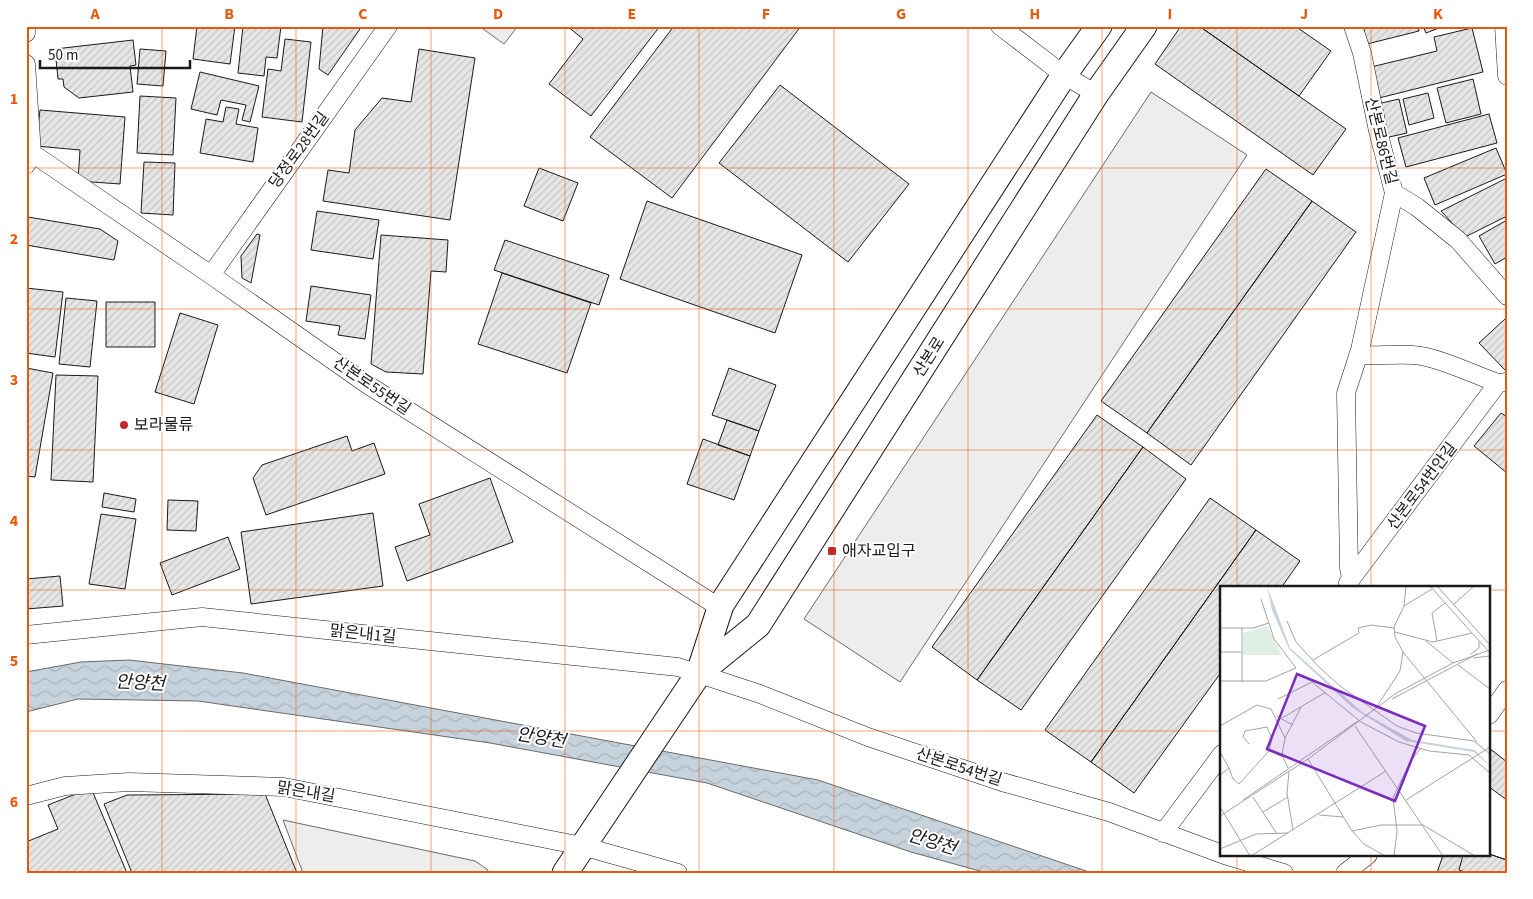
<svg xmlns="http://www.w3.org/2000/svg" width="1533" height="899" viewBox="0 0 1533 899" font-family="'Source Sans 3','Noto Sans KR',sans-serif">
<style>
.parking{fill:#ededed;stroke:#6a6a6a}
.water{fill:url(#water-waves);stroke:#6a6a6a}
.building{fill:url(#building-hatch);stroke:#1a1a1a}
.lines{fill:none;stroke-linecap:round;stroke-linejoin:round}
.street-casing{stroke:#1a1a1a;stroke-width:19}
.secondary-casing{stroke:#1a1a1a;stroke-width:27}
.street{stroke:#fff;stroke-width:18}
.secondary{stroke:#fff;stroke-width:25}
.grid{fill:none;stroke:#e8590c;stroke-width:1;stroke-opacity:0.55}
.poi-dot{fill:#c62828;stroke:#fff;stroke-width:2}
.labels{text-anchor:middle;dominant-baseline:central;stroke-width:4;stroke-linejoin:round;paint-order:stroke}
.street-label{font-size:16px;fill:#1a1a1a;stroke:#fff}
.poi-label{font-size:16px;fill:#1a1a1a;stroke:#fff;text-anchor:start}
.water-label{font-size:18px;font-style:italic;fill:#1a1a1a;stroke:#fff}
.inset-road{fill:none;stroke:#a3a3a3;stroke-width:1}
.view{fill:#7b2cbf;fill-opacity:0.15;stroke:#7b2cbf;stroke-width:2.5}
.inset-edge{fill:none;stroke:#1a1a1a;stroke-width:2.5}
.neatline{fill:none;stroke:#e8590c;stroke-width:2}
.grid-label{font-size:16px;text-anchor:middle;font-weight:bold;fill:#e8590c}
</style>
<defs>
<pattern id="water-waves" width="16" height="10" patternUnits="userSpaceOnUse" patternTransform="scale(1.25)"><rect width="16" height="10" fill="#c6d2dc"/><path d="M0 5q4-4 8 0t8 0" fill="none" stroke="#aab4bc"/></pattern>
<pattern id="building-hatch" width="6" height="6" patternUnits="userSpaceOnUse" patternTransform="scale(1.25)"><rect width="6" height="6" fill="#e6e6e6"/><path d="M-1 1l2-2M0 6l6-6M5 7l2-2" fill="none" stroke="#c5c5c5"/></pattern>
</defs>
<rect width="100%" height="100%" fill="#fff"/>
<path class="parking" d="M479,26H518L504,44Z
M1151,92L1247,155L900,682L804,619Z
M283,820L475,861L488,870L487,873H303Z"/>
<path class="water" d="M129,660L243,673L818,780L1092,873H987L911,852L707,783L490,743L198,701L78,699L26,712V672L81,662Z"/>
<path class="building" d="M197,26H235L230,64L193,59Z
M243,26H281L277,58L266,57L264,76L238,73Z
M323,26H362L328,75L319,69Z
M567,26H660L591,116L549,84L583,39Z
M674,26H801L672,198L590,137Z
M1181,26H1199L1346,129L1313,175L1155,64Z
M1199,26H1295L1331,51L1299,96Z
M1363,26H1418L1419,31L1367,44Z
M1423,26H1444L1426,33Z
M1472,28L1483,72L1379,98L1371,67L1437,51L1434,37Z
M285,39L311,42L302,122L262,117L268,69L281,71Z
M133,40L136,65L130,66L133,92L79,98L64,87L63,79H58L55,49Z
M140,49L166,51L163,86L137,84Z
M419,49L475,58L450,220L323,201L328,170L349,173L355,130L382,98L411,102Z
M200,72L259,86L250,122L242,120L246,105L221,100L217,115L191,109Z
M1473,79L1481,114L1446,123L1437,88Z
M780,85L909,184L848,262L719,163Z
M1428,93L1434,118L1409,125L1403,99Z
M140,96L176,98L173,155L137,153Z
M1399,99L1407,133L1385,138L1377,104Z
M226,107L239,109L236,124L258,128L253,162L200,153L206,119L223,122Z
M40,110L125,117L120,184L78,181L80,150L36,146Z
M1489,114L1497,143L1406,167L1398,138Z
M1496,148L1507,174L1435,205L1424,178Z
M144,162L175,163L173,215L141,213Z
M539,168L578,183L563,221L524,206Z
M1266,169L1312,201L1147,433L1101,401Z
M1507,178V216L1465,237L1441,211Z
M647,201L802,255L775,333L620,279Z
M1312,201L1356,232L1191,465L1147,433Z
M317,211L379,220L373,259L311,250Z
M28,217L100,229L118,241L114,260L26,245Z
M1507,220V257L1495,264L1479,236Z
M257,234L260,235L251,283L242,278L241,256Z
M381,235L448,240L446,272L431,271L423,374L386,372L371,364Z
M505,240L609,275L599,305L494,270Z
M502,273L591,303L567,373L478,344Z
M311,286L371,295L365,339L338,335L340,326L306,321Z
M26,288L63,292L55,357L26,353Z
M66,298L97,301L90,367L59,364Z
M106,302H155V347H106Z
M180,313L218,325L194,404L155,392Z
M1505,319L1507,321V368L1505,370L1479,343Z
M26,368L53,373L35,477L26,476Z
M729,368L776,385L759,431L712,415Z
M56,375L98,376L93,482L51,480Z
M1501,413L1507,417V473L1474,446Z
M1097,415L1143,447L977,680L932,647Z
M727,420L759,431L750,456L718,445Z
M347,436L352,451L374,443L385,474L266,515L253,478L262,465Z
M703,439L750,456L734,500L687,484Z
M1143,447L1186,479L1021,710L977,680Z
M490,478L513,542L407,581L395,547L430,535L419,504Z
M104,493L136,499L134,512L102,507Z
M1210,498L1256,530L1091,762L1045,730Z
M168,500L198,501L196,531L167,530Z
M373,513L383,586L251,604L241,532Z
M101,514L136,519L125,589L89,584Z
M1256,530L1300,561L1281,588H1222V671L1134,793L1091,762Z
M228,537L240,569L172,595L160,563Z
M60,576L63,606L26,609V579Z
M1489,748L1507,762V800L1489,787Z
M91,788L127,873H26V842L58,829L48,805Z
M265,794L297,873H132L104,804L127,795Z
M1489,854L1507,860V873H1467L1459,870L1463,855H1489Z
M1489,854L1507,860V873H1437L1443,855H1489Z"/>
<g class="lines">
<defs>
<path id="street" d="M1000,26L1064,75L1096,94
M1353,26L1362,53L1378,131L1394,193L1417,207L1458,240L1507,296
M1504,26L1507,76
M26,33V26
M26,64L32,154L26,165
M26,149L211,275L368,385L711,602L721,605
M211,275L388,26
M1358,355C1377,356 1395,354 1413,355C1436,356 1475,375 1498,383L1507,382
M1351,578L1349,568L1346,393L1360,350L1394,193
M1348,583L1498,383
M26,635L202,617L678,667L760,694L868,737L1002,782L1109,812L1222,854
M1489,715L1507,690
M26,796L65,786L129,782L284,787L582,846L678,873
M1163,833L1222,754
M1224,855L1284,873
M1345,873L1368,855"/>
<path id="secondary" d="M699,673L758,625L1096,94L1144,26
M565,873L699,673L721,605L1064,75L1099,26"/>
</defs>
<use href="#street" class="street-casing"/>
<use href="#secondary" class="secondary-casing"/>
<use href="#street" class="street"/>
<use href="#secondary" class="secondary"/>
</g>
<path class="grid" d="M162,26V873M296,26V873M431,26V873M565,26V873M699,26V873M834,26V873M968,26V873M1102,26V873M1237,26V588M1371,26V588M26,168H1507M26,309H1507M26,450H1507M26,590H1222M1489,590H1507M26,731H1222M1489,731H1507M1237,855V873M1371,855V873"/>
<g class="poi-dot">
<circle cx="124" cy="425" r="5"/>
<rect x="827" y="546" width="10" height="10" rx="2.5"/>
</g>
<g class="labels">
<g class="street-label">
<text transform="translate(1381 141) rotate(76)">산본로86번길</text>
<text transform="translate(299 150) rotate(-54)">당정로28번길</text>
<text transform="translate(929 357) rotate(-58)">산본로</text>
<text transform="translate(372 386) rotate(34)">산본로55번길</text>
<text transform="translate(1422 486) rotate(-53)">산본로54번안길</text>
<text transform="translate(363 634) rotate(6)">맑은내1길</text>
<text transform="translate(959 767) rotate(18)">산본로54번길</text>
<text transform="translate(306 792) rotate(9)">맑은내길</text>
</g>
<g class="poi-label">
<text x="134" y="425">보라물류</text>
<text x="842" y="551">애자교입구</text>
</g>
<g class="water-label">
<text transform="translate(140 683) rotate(3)">안양천</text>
<text transform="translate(541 738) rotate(9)">안양천</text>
<text transform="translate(932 842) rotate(17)">안양천</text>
</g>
</g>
<g transform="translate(1220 586)">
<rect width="270" height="270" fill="#fff"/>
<path d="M47,40L62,69H23V47Z" fill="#e0efe3"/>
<path d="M47,0L70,62L142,126L192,154L255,164L270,180L254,166L186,155L133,122L69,63L52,24Z" fill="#c6d2dc"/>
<path class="inset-road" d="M210,0L270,67M217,0L270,59M234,18L254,0M184,20L212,3M67,35L76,56L99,81L120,100L177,140L196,147L254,155L270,168M0,42H33L49,37M22,42V96M175,46L213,56L252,47M206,55L233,77M217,55L212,27L225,17M0,66H21M183,66L257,156M251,68L259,62V55M253,72L270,70M93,74L139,47L138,42L151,39L174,42M238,79L270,103M0,95H46L76,82L54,53L41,13M58,113L92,96L141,136L179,156L209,165L249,169L270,187M172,113L257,68M155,123L180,85L183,66L175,51L174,41L184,20L186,0M56,130L73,139M62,132L106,106M0,140L37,119L51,123L65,152L62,169L68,182M135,140L223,270M65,152L81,121M29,158L23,151L25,145L47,141L52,153L49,165L63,171M0,166L9,182M88,173L132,245L144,258L165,270M69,186L67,207L73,244M0,189L9,182L13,193L19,198L49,165M33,211L57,248M23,214L138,135M186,214L270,161M0,221L30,270M43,226L68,211M99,229L123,231M0,230L88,173L175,108L233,77L270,64M132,245L161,239H203L255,270M0,263L36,248L68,247M31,270L166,185M174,270L177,245L173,212L190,176L201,162"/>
<path class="view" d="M77,88L205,140L175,215L47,163Z"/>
<rect width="270" height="270" class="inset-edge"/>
</g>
<rect width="1533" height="899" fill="none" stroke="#ffffff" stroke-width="55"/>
<path d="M40 60v8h150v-8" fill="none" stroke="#1a1a1a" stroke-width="2.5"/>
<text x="48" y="60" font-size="15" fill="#1a1a1a" stroke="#ffffff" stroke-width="4" paint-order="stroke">50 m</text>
<rect x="28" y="28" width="1478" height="844" class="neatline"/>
<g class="grid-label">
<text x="95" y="19">A</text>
<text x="229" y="19">B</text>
<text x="363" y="19">C</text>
<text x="498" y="19">D</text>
<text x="632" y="19">E</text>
<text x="766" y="19">F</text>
<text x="901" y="19">G</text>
<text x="1035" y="19">H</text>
<text x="1170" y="19">I</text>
<text x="1304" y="19">J</text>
<text x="1438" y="19">K</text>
<text x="14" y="104">1</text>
<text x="14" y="244">2</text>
<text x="14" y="385">3</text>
<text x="14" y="526">4</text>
<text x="14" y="666">5</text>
<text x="14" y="807">6</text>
</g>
</svg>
